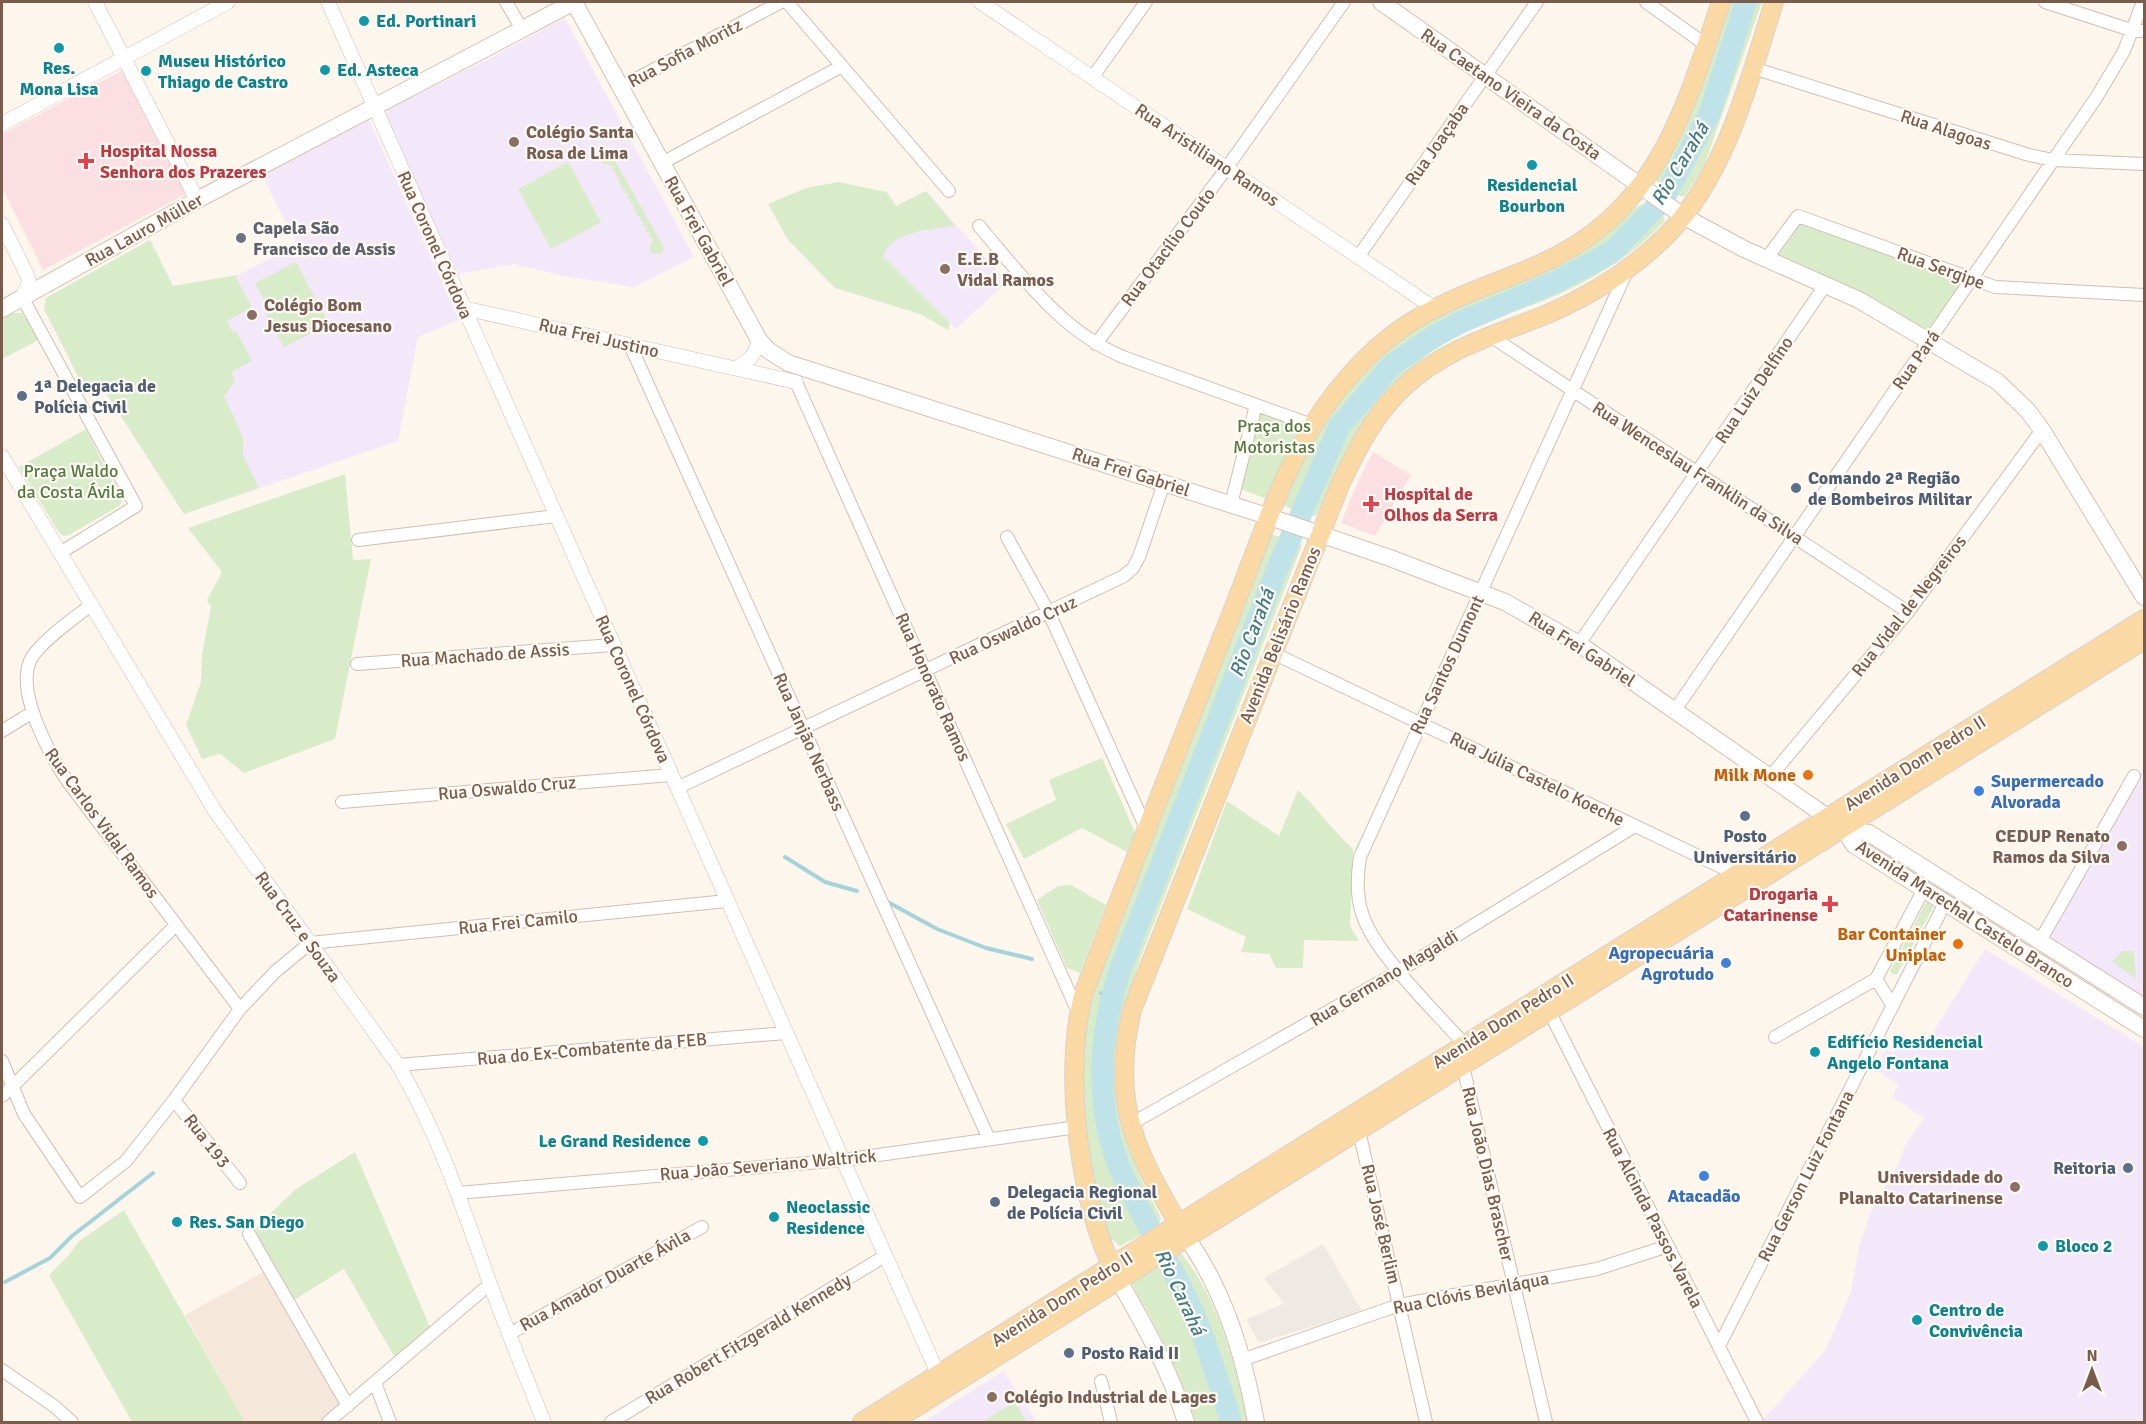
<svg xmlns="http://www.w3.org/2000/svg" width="2146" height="1424" viewBox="0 0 2146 1424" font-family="Signika,sans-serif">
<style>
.residential{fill:#f5e8da}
.industrial{fill:#efe9e4}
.education{fill:#f3e8fa}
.medical{fill:#fbdfe3}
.green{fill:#d8ecc9}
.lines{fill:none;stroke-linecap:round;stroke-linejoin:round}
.stream{stroke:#a5d3da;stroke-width:4}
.river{stroke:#bfe3e8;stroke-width:22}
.minor-casing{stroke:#d1beb0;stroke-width:14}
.tertiary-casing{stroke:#d1beb0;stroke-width:15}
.secondary-casing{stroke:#d6c0b0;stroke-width:18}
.primary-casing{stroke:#dad1cd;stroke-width:20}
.minor{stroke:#fff;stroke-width:12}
.tertiary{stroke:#fff;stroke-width:14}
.secondary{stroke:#fff;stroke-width:16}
.primary{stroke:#fbd9a5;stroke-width:18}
.culture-dot{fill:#0f9aa8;stroke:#fffaf3;stroke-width:2}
.education-dot{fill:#8d6e63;stroke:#fffaf3;stroke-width:2}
.health-dot{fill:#e0444e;stroke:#fffaf3;stroke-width:2}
.worship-dot{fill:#6b7280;stroke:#fffaf3;stroke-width:2}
.service-dot{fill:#5c6f8a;stroke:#fffaf3;stroke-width:2}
.food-dot{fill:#e8710a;stroke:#fffaf3;stroke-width:2}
.shop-dot{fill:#3f7fe0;stroke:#fffaf3;stroke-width:2}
.labels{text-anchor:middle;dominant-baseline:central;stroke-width:4.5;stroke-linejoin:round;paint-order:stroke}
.culture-label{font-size:18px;font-weight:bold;fill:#0d838f;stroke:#fffaf3;text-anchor:start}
.street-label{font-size:18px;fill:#7a5c4d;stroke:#fffaf3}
.education-label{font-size:18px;font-weight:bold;fill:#785e54;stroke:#fffaf3;text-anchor:start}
.health-label{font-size:18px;font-weight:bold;fill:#be3a42;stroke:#fffaf3;text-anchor:start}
.worship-label{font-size:18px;font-weight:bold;fill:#5b616d;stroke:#fffaf3;text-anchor:start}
.service-label{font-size:18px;font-weight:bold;fill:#4e5e75;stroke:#fffaf3;text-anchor:start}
.park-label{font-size:18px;fill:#537a41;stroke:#fffaf3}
.food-label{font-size:18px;font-weight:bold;fill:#c56008;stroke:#fffaf3;text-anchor:end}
.shop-label{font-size:18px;font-weight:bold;fill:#366cbe;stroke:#fffaf3;text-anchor:start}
.water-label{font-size:20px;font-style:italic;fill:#437c86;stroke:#fffaf3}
</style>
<rect width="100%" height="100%" fill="#fdf6ec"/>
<path class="residential" d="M269,1269L348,1406L328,1422H245L185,1315Z"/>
<path class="industrial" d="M1323,1244L1362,1311L1259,1343L1246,1319L1284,1304L1264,1278Z"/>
<path class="education" d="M565,18L694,257L634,287L569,277L514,264L458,274L383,112L488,59Z
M369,120L459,320L418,337L398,441L184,514L102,387L87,394L44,309L46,298L150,240L173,286L238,275L297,245L262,175Z
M926,191L1007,282L956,329L883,256L896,207Z
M2144,768V1001L2046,940Z
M1985,949L2144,1047V1422H1761L1825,1351L1851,1292L1859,1246L1871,1212L1900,1161L1904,1147L1924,1118L1892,1097L1899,1085L1876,1070L1885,1050L1893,1053L1903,1034L1924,1047Z
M1003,1371L1037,1422H923Z"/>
<path class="medical" d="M123,70L188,193L43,270L2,188V134Z
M1373,452L1411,475L1375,536L1341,523L1356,486Z"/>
<path class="green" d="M1728,2H1762L1704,166L1685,196H1680L1657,182L1656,177Z
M602,151L610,152L662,244L664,249L661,253L655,254L649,251L653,239L649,237L650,233L646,232L647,227L642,226L643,222L640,220L641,216L636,215L637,211L633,210L634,204L630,203L631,199L627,198L628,194L625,193V189L621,188V184L618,182L619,177L615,176L616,172L612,171L613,166L602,163L598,160V154Z
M568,162L601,222L551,249L518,189Z
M838,182L887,192L896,206L926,191L955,226C933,229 892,231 883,256L950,323L948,330L920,314L835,288L788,240L768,204L806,188Z
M1642,204L1663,216L1665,221C1631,257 1589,283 1543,301C1518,311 1491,318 1466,331C1421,353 1380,393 1355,436C1340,462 1330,489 1317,515L1314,516L1281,505L1312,437L1365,367L1399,340L1450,308L1475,298L1507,288L1554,267L1593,243L1636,207Z
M1800,220L1967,281L1928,338L1770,259Z
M150,240L173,286L238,275L236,278L252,307L227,321L233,332L236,331L252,361L231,372L235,381L224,396L243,437V455L259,488L184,514L102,387L87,394L44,309L46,298Z
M296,262L329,324L284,347L266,315L270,312L255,283Z
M9,313H22L39,340L2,359V317Z
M1261,412L1299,426L1267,499L1241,489Z
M86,429L122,501L119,506L69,535L63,536L58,531L19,467Z
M345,474L353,560L371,559L335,739L244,773L220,754L202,759L186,725L201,682L202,655L211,607L207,600L222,572L188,528Z
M1271,534L1302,545L1141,956L1122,1016L1117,1049L1127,1139L1141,1179L1161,1218L1157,1226L1120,1246L1106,1235L1081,1118L1086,1002Z
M1102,758L1135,832L1127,852L1082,828L1024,859L1006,824L1056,800L1049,780Z
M1298,790C1318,809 1333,831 1353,849L1350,926L1359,941L1304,940L1303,968H1276L1269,954L1241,952L1246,937L1187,909L1227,801L1279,836Z
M1071,885L1106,905L1080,973L1067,968L1037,900L1058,886Z
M1927,900L1935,904L1897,974H1892L1890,971Z
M2122,951H2134L2136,979L2112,962Z
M355,1152L433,1334L398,1363L344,1269L289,1303L249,1234L296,1189Z
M124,1210L245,1422H132L49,1275L69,1255L78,1242Z
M1179,1251C1219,1297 1235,1364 1248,1422H1196C1180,1374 1159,1330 1133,1287L1132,1282Z
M1014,1402L1027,1422H982Z"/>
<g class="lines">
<path class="stream" d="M785,857L825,882L857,891
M886,901L937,929L986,948L1032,959
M1101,993L1111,997
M5,1282L50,1258L72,1236L153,1173"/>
<path class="river" d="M1231,1422C1220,1386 1209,1349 1194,1314C1173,1267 1145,1223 1123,1176C1094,1111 1098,1036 1120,970L1278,567L1339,427L1392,365L1430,339L1459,323L1558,281L1612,252L1663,200L1709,115L1746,2"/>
<defs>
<path id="minor" d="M506,2L522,29
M787,2L949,191
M1646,2L1706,45
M2045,2L2134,31H2144
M1753,68L2029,155L2053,160L2144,164
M1092,78L1146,2
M621,87L781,2
M662,163L842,66
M979,226C1022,276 1060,330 1123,357L1312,425
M1358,257L1537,2
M1766,259L1798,216L1995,287L2144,295
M22,297L136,506L60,553
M1489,335L1908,612
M1096,344L1226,169L1344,2
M630,345L989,1139
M796,382L1078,1012
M1231,504L1256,405
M1007,537L1049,613L1146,828
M358,540L556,516
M91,605C74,618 43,640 32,657C13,689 50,755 68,782L240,1009
M1579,644L1826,284
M1273,653L1736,874
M357,664L613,645
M1675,710L2096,98L2124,51L2143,2
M2,731L33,712
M1770,777L1908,612L2042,430
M677,788L1124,576L1133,568L1139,557L1164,483
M342,802L671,775
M2040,941L2134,776
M1893,1006L1876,979L1924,889
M1550,1013L1757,1422
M1775,1037L1876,979
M1465,1045C1437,1013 1373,952 1362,913C1356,895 1357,876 1360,857L1627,271
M2,1061L24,1114L80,1197L126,1161L174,1100L240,1009L275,972L310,943L727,901
M398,1065L786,1033
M1463,1066L1546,1422
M2,1096L13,1086L176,925
M174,1100L240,1183
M1131,1124L1399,971L1635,826
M1359,1131L1426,1422
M457,1193L843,1160L1077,1127
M249,1234L348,1406
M509,1334L702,1227
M1719,1346L1945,903
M1242,1360L1399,1305L1597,1269L1668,1246
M2,1370L54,1406L72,1422
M1101,1381L1111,1422
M375,1383L390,1422
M328,1422L490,1284
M611,1422L885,1256"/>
<path id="tertiary" d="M95,2L197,200
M328,2L939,1376
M980,2L1434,308
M2,124L228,2
M2,224L28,277L29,283L22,297
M463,308L796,382
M736,368C749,361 756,355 759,340
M2,456L215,811L398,1065C439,1135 462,1205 489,1281C506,1328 525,1375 544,1422"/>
<path id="secondary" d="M574,2L759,340L768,350L788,363L1270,517L1390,558L1505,602L1579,644L1843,828L1869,833L2144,1007
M1381,2L1683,216L1744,249L1859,300L1998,382L2028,411L2042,430L2144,597
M2,309L197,200L574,2
M1843,828L1854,845L2144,1029
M1187,1238C1226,1294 1244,1357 1256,1422
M1119,1281C1146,1328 1170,1370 1186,1422"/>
<path id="primary" d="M1187,1238C1139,1158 1109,1107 1132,1010L1340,485C1357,449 1375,413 1405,386C1448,346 1497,335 1550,313C1593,294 1634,268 1667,235C1726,175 1749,81 1774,2
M1119,1281C1079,1209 1062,1071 1084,992C1132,865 1182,739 1232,612C1263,534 1289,445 1345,381C1370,351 1401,325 1436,308C1469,291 1504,280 1538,265C1657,213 1683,114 1721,2
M862,1422L2144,619
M892,1422L2144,640"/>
</defs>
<use href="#minor" class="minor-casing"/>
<use href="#tertiary" class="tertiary-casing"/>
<use href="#secondary" class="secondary-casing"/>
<use href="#primary" class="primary-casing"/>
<use href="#minor" class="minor"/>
<use href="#tertiary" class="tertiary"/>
<use href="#secondary" class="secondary"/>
<use href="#primary" class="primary"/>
</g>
<g class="culture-dot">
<circle cx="364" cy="21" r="6"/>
<circle cx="59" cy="48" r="6"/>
<circle cx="325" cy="70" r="6"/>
<circle cx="146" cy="71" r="6"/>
<circle cx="1532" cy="165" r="6"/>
<circle cx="1815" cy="1052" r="6"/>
<circle cx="703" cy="1141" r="6"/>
<circle cx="774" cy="1217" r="6"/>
<circle cx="177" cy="1222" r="6"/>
<circle cx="2043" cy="1246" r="6"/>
<circle cx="1917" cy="1320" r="6"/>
</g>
<g class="education-dot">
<circle cx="514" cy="142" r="6"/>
<circle cx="945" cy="269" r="6"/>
<circle cx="252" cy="315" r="6"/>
<circle cx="2122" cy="846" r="6"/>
<circle cx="2015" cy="1187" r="6"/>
<circle cx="992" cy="1397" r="6"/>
</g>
<g class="health-dot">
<path d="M83 152h6v6h6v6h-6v6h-6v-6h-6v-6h6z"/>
<path d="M1368 495h6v6h6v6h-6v6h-6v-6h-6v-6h6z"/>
<path d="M1827 895h6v6h6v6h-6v6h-6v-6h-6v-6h6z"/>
</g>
<circle class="worship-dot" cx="241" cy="238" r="6"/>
<g class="service-dot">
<circle cx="22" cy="396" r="6"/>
<circle cx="1796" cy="488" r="6"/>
<circle cx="1745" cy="816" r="6"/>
<circle cx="2128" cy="1168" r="6"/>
<circle cx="995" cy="1202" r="6"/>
<circle cx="1069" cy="1353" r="6"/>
</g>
<g class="food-dot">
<circle cx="1808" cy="775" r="6"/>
<circle cx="1958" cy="944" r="6"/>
</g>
<g class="shop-dot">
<circle cx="1979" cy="791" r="6"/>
<circle cx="1726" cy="963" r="6"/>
<circle cx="1704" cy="1176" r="6"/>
</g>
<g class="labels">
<g class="culture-label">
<text x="376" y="21">Ed. Portinari</text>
<text x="158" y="61">Museu Histórico<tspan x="158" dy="21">Thiago de Castro</tspan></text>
<text x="59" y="68" text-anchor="middle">Res.<tspan x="59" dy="21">Mona Lisa</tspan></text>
<text x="337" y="70">Ed. Asteca</text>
<text x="1532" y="185" text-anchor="middle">Residencial<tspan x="1532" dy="21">Bourbon</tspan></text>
<text x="1827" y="1042">Edifício Residencial<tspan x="1827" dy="21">Angelo Fontana</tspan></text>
<text x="691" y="1141" text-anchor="end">Le Grand Residence</text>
<text x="786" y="1207">Neoclassic<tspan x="786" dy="21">Residence</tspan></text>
<text x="189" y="1222">Res. San Diego</text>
<text x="2055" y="1246">Bloco 2</text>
<text x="1929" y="1310">Centro de<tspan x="1929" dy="21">Convivência</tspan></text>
</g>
<g class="street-label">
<text transform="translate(685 53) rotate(-28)">Rua Sofia Moritz</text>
<text transform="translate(1511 94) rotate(35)">Rua Caetano Vieira da Costa</text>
<text transform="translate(1946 130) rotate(18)">Rua Alagoas</text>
<text transform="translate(1437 144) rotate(-55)">Rua Joaçaba</text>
<text transform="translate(1207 155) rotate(34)">Rua Aristiliano Ramos</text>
<text transform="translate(144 230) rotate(-29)">Rua Lauro Müller</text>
<text transform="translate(699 231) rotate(61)">Rua Frei Gabriel</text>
<text transform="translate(435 245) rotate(66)">Rua Coronel Córdova</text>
<text transform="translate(1168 247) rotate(-53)">Rua Otacílio Couto</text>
<text transform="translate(1941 268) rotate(20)">Rua Sergipe</text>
<text transform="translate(599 338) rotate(13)">Rua Frei Justino</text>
<text transform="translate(1916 360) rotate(-55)">Rua Pará</text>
<text transform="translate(1754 390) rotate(-56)">Rua Luiz Delfino</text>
<text transform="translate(1131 472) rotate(18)">Rua Frei Gabriel</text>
<text transform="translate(1698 473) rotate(33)">Rua Wenceslau Franklin da Silva</text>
<text transform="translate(1909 606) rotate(-52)">Rua Vidal de Negreiros</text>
<text transform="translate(1013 630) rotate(-25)">Rua Oswaldo Cruz</text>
<text transform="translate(1280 635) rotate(-68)">Avenida Belisário Ramos</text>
<text transform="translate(1582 649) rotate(33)">Rua Frei Gabriel</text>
<text transform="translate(485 655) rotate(-4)">Rua Machado de Assis</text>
<text transform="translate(1447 665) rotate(-65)">Rua Santos Dumont</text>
<text transform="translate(933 687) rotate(66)">Rua Honorato Ramos</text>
<text transform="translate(633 689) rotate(66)">Rua Coronel Córdova</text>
<text transform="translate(809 742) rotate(66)">Rua Janjão Nerbass</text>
<text transform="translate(1915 763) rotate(-32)">Avenida Dom Pedro II</text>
<text transform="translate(1537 779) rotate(26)">Rua Júlia Castelo Koeche</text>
<text transform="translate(507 788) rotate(-5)">Rua Oswaldo Cruz</text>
<text transform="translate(102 823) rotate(54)">Rua Carlos Vidal Ramos</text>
<text transform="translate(1965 914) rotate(33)">Avenida Marechal Castelo Branco</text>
<text transform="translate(518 922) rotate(-6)">Rua Frei Camilo</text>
<text transform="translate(298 927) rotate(54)">Rua Cruz e Souza</text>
<text transform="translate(1384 978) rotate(-31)">Rua Germano Magaldi</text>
<text transform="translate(1503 1021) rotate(-32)">Avenida Dom Pedro II</text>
<text transform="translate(592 1049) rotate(-5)">Rua do Ex-Combatente da FEB</text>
<text transform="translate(207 1141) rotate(52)">Rua 193</text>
<text transform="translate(768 1165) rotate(-5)">Rua João Severiano Waltrick</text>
<text transform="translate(1488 1174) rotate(77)">Rua João Dias Brascher</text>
<text transform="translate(1806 1176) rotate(-63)">Rua Gerson Luiz Fontana</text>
<text transform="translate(1653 1218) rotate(63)">Rua Alcinda Passos Varela</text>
<text transform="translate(1381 1224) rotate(77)">Rua José Berlim</text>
<text transform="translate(605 1280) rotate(-29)">Rua Amador Duarte Ávila</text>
<text transform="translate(1471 1293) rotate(-11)">Rua Clóvis Beviláqua</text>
<text transform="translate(1062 1299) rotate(-32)">Avenida Dom Pedro II</text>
<text transform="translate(748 1339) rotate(-31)">Rua Robert Fitzgerald Kennedy</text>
</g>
<g class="education-label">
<text x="526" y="132">Colégio Santa<tspan x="526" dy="21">Rosa de Lima</tspan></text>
<text x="957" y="259">E.E.B<tspan x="957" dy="21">Vidal Ramos</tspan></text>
<text x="264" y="305">Colégio Bom<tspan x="264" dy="21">Jesus Diocesano</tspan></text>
<text x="2110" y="836" text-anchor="end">CEDUP Renato<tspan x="2110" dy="21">Ramos da Silva</tspan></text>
<text x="2003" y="1177" text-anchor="end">Universidade do<tspan x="2003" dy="21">Planalto Catarinense</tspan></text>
<text x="1004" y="1397">Colégio Industrial de Lages</text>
</g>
<g class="health-label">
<text x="100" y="151">Hospital Nossa<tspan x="100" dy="21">Senhora dos Prazeres</tspan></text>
<text x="1384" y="494">Hospital de<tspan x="1384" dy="21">Olhos da Serra</tspan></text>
<text x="1818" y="894" text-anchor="end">Drogaria<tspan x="1818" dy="21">Catarinense</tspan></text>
</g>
<g class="worship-label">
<text x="253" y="228">Capela São<tspan x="253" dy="21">Francisco de Assis</tspan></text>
</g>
<g class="service-label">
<text x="34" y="386">1ª Delegacia de<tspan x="34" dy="21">Polícia Civil</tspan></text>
<text x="1808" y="478">Comando 2ª Região<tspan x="1808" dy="21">de Bombeiros Militar</tspan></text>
<text x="1745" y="836" text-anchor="middle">Posto<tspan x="1745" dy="21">Universitário</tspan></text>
<text x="2116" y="1168" text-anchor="end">Reitoria</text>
<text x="1007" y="1192">Delegacia Regional<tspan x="1007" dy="21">de Polícia Civil</tspan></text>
<text x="1081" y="1353">Posto Raid II</text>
</g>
<g class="park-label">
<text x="1274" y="426">Praça dos<tspan x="1274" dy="21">Motoristas</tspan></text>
<text x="71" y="471">Praça Waldo<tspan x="71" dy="21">da Costa Ávila</tspan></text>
</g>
<g class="food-label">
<text x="1796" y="775">Milk Mone</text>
<text x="1946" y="934">Bar Container<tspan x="1946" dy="21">Uniplac</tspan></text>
</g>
<g class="shop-label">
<text x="1991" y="781">Supermercado<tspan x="1991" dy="21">Alvorada</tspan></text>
<text x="1714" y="953" text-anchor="end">Agropecuária<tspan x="1714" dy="21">Agrotudo</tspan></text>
<text x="1704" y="1196" text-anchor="middle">Atacadão</text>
</g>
<g class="water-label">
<text transform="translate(1680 164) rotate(-59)">Rio Carahá</text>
<text transform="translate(1252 633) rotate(-69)">Rio Carahá</text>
<text transform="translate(1180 1292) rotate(65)">Rio Carahá</text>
</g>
</g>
<rect width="2146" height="1424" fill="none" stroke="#7a5c4d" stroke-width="6"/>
<g transform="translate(2092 1370)" stroke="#fffaf3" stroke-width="4.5" paint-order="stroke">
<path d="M0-4.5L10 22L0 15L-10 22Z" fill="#7a5c4d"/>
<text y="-9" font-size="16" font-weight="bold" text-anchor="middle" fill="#7a5c4d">N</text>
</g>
</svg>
